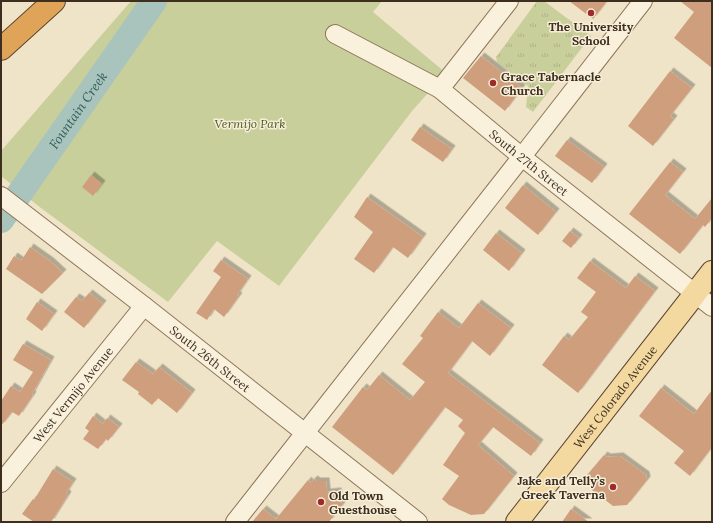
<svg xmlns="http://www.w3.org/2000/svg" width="713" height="523" viewBox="0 0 713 523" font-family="Lora,serif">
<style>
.grass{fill:url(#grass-tufts)}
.park{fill:#c9cf9b}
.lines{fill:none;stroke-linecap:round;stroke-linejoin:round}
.river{stroke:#a9c4bc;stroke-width:26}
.building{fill:#cf9f7d;filter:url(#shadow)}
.minor-casing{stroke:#8d765c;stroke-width:20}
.major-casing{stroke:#5b4430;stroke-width:24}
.highway-casing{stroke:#5b4430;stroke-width:24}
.minor{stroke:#faf1dc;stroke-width:18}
.major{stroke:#f3d9a0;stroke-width:22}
.highway{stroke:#e0a458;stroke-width:22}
.poi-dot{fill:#9e2a2b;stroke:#f7eed8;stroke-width:1.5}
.labels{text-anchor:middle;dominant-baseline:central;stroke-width:3;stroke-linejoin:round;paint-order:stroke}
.poi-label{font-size:12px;font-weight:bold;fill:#3d2e20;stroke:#f7eed8;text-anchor:start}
.park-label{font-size:12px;font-style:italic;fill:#4d5a26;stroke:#f7eed8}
.street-label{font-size:12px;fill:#3d2e20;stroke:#f7eed8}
.water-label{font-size:13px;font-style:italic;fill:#2f5d5a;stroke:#f7eed8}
</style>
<defs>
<pattern id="grass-tufts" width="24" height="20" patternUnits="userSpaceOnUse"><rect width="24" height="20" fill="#c9cf9b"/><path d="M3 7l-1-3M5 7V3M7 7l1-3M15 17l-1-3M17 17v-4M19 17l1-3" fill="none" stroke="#aeb285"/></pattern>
<filter id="shadow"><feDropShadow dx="3.5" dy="-3.5" stdDeviation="0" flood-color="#0004"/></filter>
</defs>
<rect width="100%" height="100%" fill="#f0e4c8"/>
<path class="grass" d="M537,1H544L591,36L533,112L526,107L528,86L497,62L496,57Z"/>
<path class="park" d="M131,1H382L373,12L446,73L412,111L279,286L217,241L168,302L41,208L1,176V151Z"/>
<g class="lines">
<path class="river" id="s1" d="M1,220L154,1"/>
</g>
<path class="building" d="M569,1H607L593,19Z
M680,1H712V68L674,38L694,12Z
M481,56L522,88L505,111L463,78Z
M670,71L692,88L670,116L674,119L653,146L628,126Z
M420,127L452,149L443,162L411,140Z
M567,140L604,167L592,183L555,156Z
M670,162L683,172L665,195L695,219L712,198V218L705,227L703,225L680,254L629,214Z
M91,175L102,184L93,196L82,187Z
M523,185L556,212L538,235L505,208Z
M367,197L423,237L408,258L393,247L374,273L354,259L373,232L354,217Z
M570,231L579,238L571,248L562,241Z
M496,233L522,253L509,271L483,250Z
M30,247L50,261L63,273L42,294L6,269L14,256L21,261Z
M221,260L248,279L237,295L239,296L224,317L214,309L207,320L196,313L221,277L213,271Z
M590,261L626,288L635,276L655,291L578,393L542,365L564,336L569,340L588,317L581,312L596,292L577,278Z
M89,293L103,304L84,328L64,312L76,297L82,301Z
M37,302L54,314L42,331L26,319Z
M478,303L511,328L490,356L472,341L448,373L540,443L531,456L493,427L478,445L514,476L484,514L471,515L449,505L442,499L459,476L443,465L465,433L458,426L463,420L445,407L393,475L332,427L363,387L367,390L379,375L410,400L425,382L402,364L423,338L420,336L438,312L459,328Z
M23,344L51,360L32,394L33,395L19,416L12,412L1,426V401L11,386L20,392L33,372L13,360Z
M136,362L153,374L159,367L192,393L177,413L158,398L152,405L138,394L139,392L122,380Z
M661,388L694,414L712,390V447L690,476L674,463L684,451L639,416Z
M93,416L103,424L107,418L119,427L108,441L106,439L98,449L83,439L89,431L85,428Z
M604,455L607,457L620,456L646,475L647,480L627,505L613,506L592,490L591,478L587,475Z
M53,469L73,482L66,493L68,495L51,522H34L22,514L33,499L34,500Z
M314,479L317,481H326L327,492L338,491L339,500L343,504L329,522H252L263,509L276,519L308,480L310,483Z
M571,509L589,522H562Z"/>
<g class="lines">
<defs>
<g id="minor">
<path id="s2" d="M335,34L440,89L522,157L712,307"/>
<path d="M440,89L509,1"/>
<path id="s3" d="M1,196L144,306L418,522"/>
<path id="s4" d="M1,483L144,306"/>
<path d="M235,522L513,168L643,1"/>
</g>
<g id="major">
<path id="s5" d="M517,522L712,272"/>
</g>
<path id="highway" d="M1,49L54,1"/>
</defs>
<use href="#minor" class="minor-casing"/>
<use href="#major" class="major-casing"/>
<use href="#highway" class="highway-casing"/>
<use href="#minor" class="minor"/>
<use href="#major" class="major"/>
<use href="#highway" class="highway"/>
</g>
<g class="poi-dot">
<circle cx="591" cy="13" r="4"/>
<circle cx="493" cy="83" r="4"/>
<circle cx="613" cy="487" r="4"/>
<circle cx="321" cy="502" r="4"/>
</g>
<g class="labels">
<g class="poi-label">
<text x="591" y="26" text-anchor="middle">The University<tspan x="591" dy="14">School</tspan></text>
<text x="501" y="76">Grace Tabernacle<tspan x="501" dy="14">Church</tspan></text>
<text x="605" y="480" text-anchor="end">Jake and Telly’s<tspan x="605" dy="14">Greek Taverna</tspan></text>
<text x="329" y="495">Old Town<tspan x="329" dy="14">Guesthouse</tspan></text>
</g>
<g class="park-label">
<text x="250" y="123">Vermijo Park</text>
</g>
<g class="street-label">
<text stroke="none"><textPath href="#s2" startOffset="234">South 27th Street</textPath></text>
<text stroke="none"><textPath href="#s3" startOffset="265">South 26th Street</textPath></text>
<text stroke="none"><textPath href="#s4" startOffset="114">West Vermijo Avenue</textPath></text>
<text stroke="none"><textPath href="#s5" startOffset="159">West Colorado Avenue</textPath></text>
</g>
<g class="water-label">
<text stroke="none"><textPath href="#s1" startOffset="134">Fountain Creek</textPath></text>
</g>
</g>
<rect width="713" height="523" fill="none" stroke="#3d2e20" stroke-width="4"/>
</svg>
